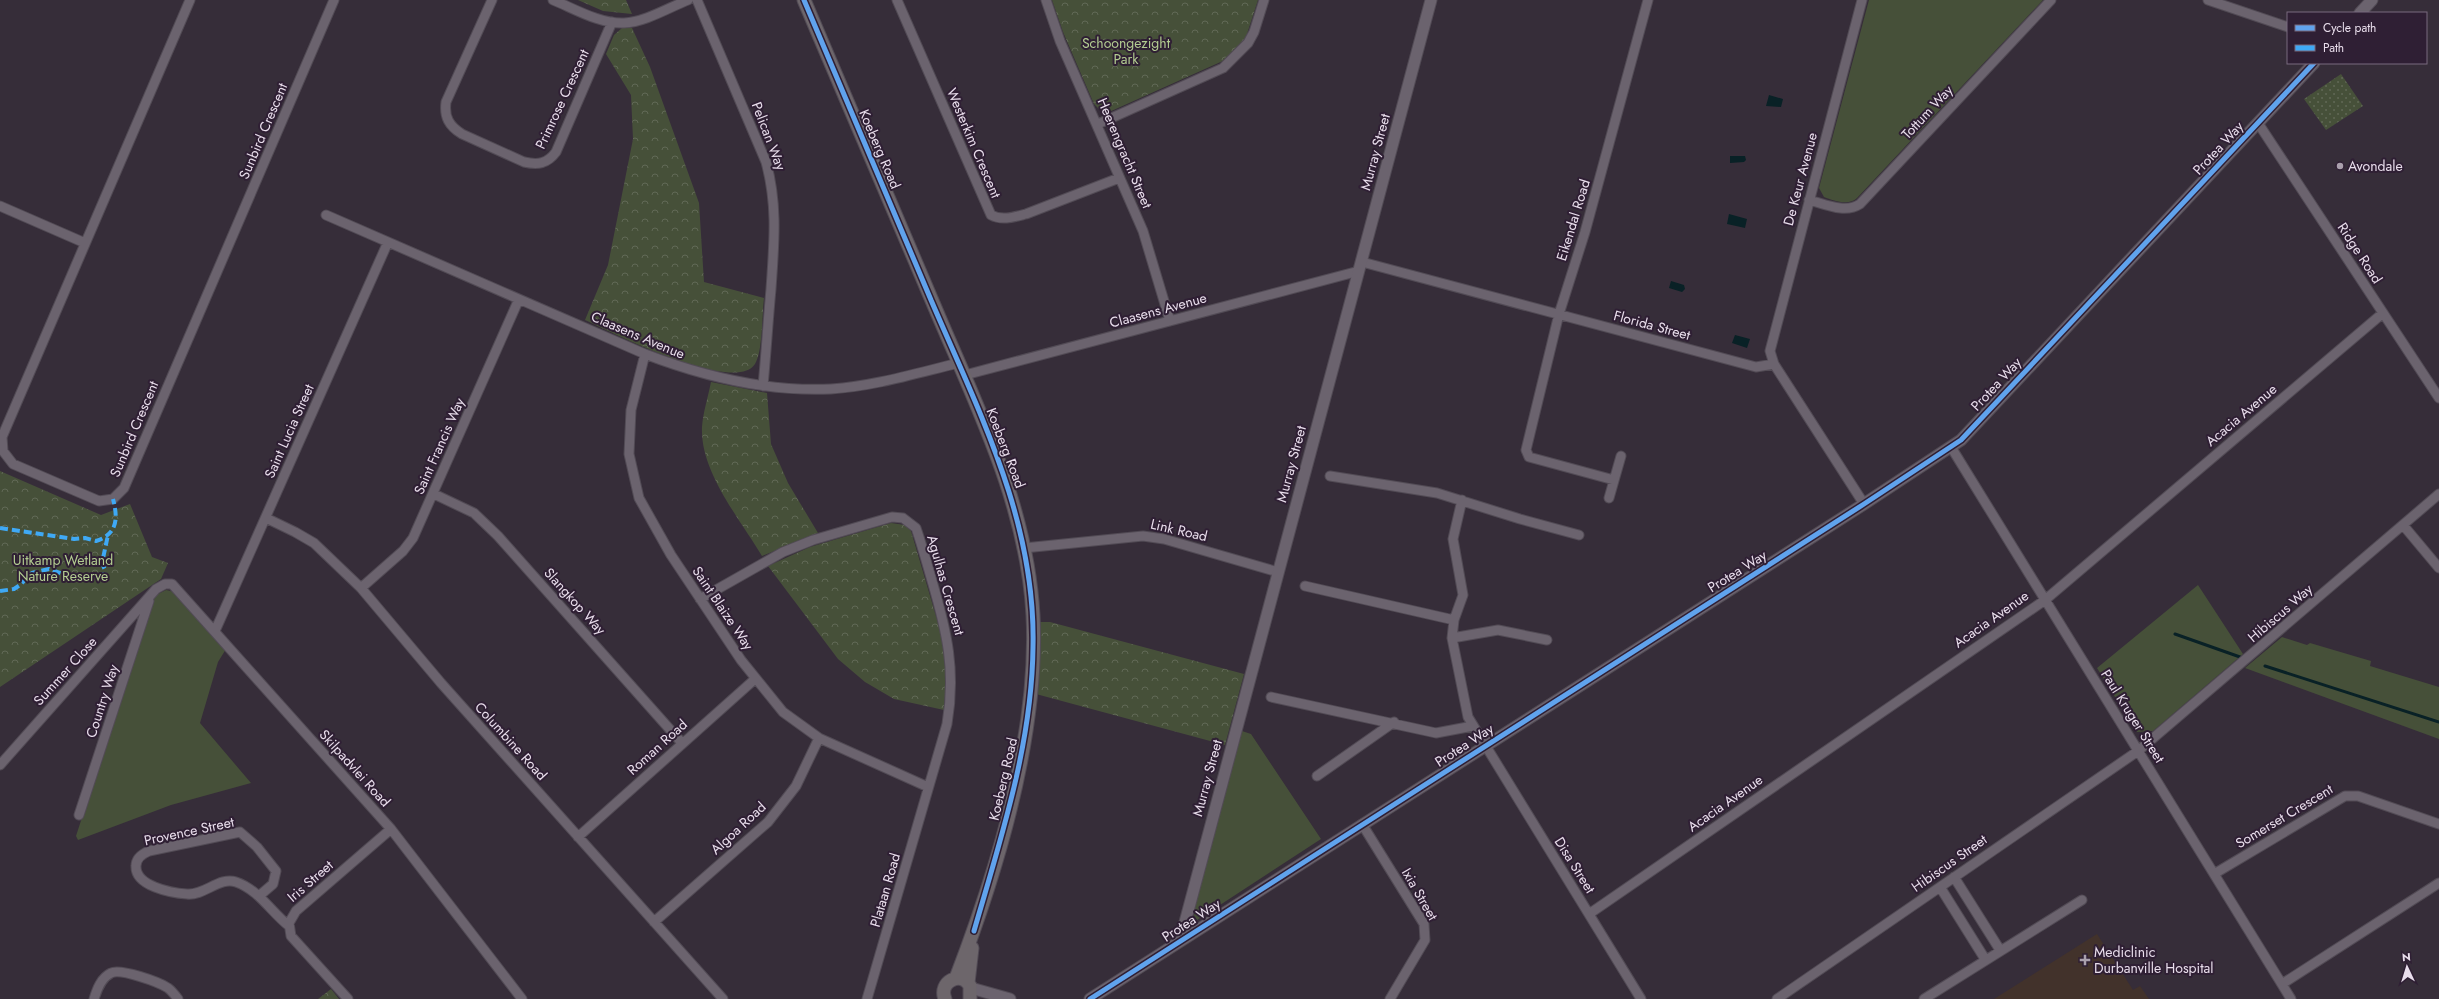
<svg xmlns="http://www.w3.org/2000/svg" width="2439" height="999" viewBox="0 0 2439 999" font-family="Jost,sans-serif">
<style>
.medical{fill:#42322b}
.grass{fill:#465039}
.park{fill:url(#park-crowns)}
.garden{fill:url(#garden-dots)}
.water{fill:#092126}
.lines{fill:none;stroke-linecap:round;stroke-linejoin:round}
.stream{stroke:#092126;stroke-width:3}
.minor-casing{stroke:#524b55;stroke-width:11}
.tertiary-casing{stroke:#524b55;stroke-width:13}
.secondary-casing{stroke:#524b55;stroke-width:15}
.minor{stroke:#6b636e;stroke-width:9}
.tertiary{stroke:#6b636e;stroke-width:11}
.secondary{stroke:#6d666b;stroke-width:13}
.quiet{stroke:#3fa9f5;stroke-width:4;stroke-dasharray:8 4;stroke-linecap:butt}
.cycleway-casing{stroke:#2f1f34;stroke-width:8}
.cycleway{stroke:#60a3ed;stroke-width:5}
.poi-dot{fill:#aaa0ad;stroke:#2f1f34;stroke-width:1.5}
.labels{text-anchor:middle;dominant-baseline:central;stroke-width:4;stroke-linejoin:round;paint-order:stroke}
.park-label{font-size:14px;fill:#b3cd91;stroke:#2f1f34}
.street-label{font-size:14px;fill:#e9deec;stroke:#2f1f34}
.poi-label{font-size:14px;fill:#e9deec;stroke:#2f1f34;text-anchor:start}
</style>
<defs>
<pattern id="park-crowns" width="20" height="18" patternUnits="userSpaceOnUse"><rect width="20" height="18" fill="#465039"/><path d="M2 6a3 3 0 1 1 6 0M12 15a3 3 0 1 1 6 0" fill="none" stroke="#616956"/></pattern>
<pattern id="garden-dots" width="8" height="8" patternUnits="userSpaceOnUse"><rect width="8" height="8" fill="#465039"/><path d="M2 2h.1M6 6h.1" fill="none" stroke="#616956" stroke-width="1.8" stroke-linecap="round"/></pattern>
</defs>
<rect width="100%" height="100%" fill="#362d39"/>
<path class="medical" d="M2097,934L2133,990L2140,986L2149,999H1994Z"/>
<path class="grass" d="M1869,0H2043L1857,198C1849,206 1834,201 1824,197L1819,188Z
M2198,585L2243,654L2153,731L2137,732L2097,668Z
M166,590L175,592L226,649L218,662L200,723L251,783L171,805L78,840L76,836L154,596Z
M2282,637L2307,645L2310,643L2371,661L2370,666L2439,687V739L2245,668Z
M1242,731L1251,734L1321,839L1197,920L1194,916L1195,904Z"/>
<path class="park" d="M578,0H626L632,14L603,11Z
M1052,0H1258L1246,37L1225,60L1109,112L1101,111L1094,104L1063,32Z
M622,28H632L650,67L699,203L704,282L764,298C762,314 763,351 755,364C735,395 613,333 585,320L608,265L633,139L631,95L606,54L614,35Z
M711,382L767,393L771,444L788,483L818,533L762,556C740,519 700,472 702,427C703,413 708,397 711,382Z
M0,471L101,515L130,504L152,557L168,563L161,579L0,687Z
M891,523L905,525L911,531L943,640L946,680L944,710L894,699L865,682L838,659L768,566L810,547Z
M1040,622H1050L1244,674L1225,745L1036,694L1038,625Z
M331,989L339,999H318Z"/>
<path class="garden" d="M2341,74L2363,106L2326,130L2304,99Z"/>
<path class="water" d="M1769,95L1783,99L1781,107L1766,106Z
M1730,156H1745L1746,160L1744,162L1730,163Z
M1729,214L1747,219L1745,228L1727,224Z
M1671,281L1684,285L1685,289L1682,292L1669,288Z
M1735,335L1750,339L1747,348L1732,343Z"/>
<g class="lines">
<path class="stream" d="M2175,634L2240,657
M2265,666L2439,722"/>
<defs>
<path id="minor" d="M190,0L2,437L3,451L13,464L99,501L113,499L124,488L334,0
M492,0L446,102C444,117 449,126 462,134L524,162C538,165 547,164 556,152L612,22
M553,0C575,9 600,24 624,23C645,22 668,8 688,0
M697,0L766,162C778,206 774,244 771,289C768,321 766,354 763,386
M897,0L991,215C1002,221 1014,217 1026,214L1119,178
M1046,0L1060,41L1143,231L1170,321
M1862,0L1770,351L1774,364L1864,504
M2208,0L2288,27
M2258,123L2439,398
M1098,124L1223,68L1248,43L1254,32L1264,0
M1809,200C1825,204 1845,214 1860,204L2051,0
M0,206L85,243
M326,215L645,354C705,377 767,392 831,389C875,386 917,373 959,363
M1362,262L1756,367L1774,364
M645,354L631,410L629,454L639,498L671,555L741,660L783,712L819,738L928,787
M965,375L1359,271
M1951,447L2291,999
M1330,476L1437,493L1520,519L1579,535
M1614,480L1529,457L1526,450L1559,314L1585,232L1648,0
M434,494L474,513L498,536L682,743
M1609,498L1621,456
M1462,500L1453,539L1463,595L1454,620L1452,638L1468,717L1641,999
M266,518L295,532L314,543L361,588L441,683L723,999
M2403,525L2439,568
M1024,548L1143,536L1164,539L1278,572
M1305,586L1454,620
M361,588L403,551L413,538L519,299
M700,599L783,552L813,540L892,517L903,518L916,528C922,545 927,564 932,581C947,632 956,671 947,724L867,999
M215,631L388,242
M1452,638L1498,630L1547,640
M1271,697L1436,733L1473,726
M0,765L156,589L165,584H172L391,829L522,999
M1317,776L1394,722
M79,815L149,601
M1362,824L1424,924L1425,940L1390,999
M578,837L755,679
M2214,874L2345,796H2358L2439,824
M1954,877L2000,950
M1940,887L1985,959
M259,896L273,884L276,871L257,847L240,832L149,851C142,854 136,858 136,866C135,886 171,893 187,894C204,896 220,876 236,882C259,890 271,912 289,926
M1589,914L2045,600L2383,313
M654,922L768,822L796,786L819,738
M2282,984L2439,883
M94,999C97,989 101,978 111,973C120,968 159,982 168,988C172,991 175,995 178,999
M348,999L291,936L289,923L296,911L391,829
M1777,999L2138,751L2439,494
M1924,999L2082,900"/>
<path id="tertiary" d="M2360,13L2372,0
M1187,937L1184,926L1431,0
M971,988L1010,999
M1090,999L1864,504L1961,440L2314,63"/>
<path id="secondary" d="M804,0C848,103 892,207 936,310C978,409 1027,506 1033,615C1039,734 998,869 956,978
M968,983L972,948
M945,999C938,982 961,970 970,986V999"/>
</defs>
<use href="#minor" class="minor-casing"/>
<use href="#tertiary" class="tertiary-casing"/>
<use href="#secondary" class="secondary-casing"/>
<use href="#minor" class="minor"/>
<use href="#tertiary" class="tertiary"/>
<use href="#secondary" class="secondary"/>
<path class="quiet" d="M0,528L74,539L85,538L96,541C118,534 118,518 113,499
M0,591L14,589L20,585L32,573L49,569L80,580L92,576L104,575L105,570L102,563L108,535"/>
<defs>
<path id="cycleway" d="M804,0C847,100 889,200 931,300C979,412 1036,521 1033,647C1032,744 1001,838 974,931
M1090,999L1864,504L1961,440L2314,63"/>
</defs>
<use href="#cycleway" class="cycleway-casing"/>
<use href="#cycleway" class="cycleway"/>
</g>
<g class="poi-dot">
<circle cx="2340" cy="166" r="4"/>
<path d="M2083 954h4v4h4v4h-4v4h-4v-4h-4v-4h4z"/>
</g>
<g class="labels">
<g class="park-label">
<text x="1126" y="43">Schoongezight<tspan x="1126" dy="16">Park</tspan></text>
<text x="63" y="560">Uitkamp Wetland<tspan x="63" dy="16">Nature Reserve</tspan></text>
</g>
<g class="street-label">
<text transform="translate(562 99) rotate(-65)">Primrose Crescent</text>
<text transform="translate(1927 112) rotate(-47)">Tottum Way</text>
<text transform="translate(263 131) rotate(-67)">Sunbird Crescent</text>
<text transform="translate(769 136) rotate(69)">Pelican Way</text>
<text transform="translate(974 143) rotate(67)">Westerkim Crescent</text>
<text transform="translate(2218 148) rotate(-47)">Protea Way</text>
<text transform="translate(880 149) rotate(67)">Koeberg Road</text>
<text transform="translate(1375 152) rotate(-75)">Murray Street</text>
<text transform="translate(1125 153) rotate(67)">Heerengracht Street</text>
<text transform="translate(1800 179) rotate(-75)">De Keur Avenue</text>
<text transform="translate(1573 220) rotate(-73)">Eikendal Road</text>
<text transform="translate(2360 253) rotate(57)">Ridge Road</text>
<text transform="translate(1158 310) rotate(-15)">Claasens Avenue</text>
<text transform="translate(1652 325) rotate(15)">Florida Street</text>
<text transform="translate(638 335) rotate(23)">Claasens Avenue</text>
<text transform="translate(1996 384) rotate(-47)">Protea Way</text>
<text transform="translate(2241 415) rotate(-40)">Acacia Avenue</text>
<text transform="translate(134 429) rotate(-67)">Sunbird Crescent</text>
<text transform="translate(289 431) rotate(-66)">Saint Lucia Street</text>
<text transform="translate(439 446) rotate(-66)">Saint Francis Way</text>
<text transform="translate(1006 448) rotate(69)">Koeberg Road</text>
<text transform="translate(1291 464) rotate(-75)">Murray Street</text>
<text transform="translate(1179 530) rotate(13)">Link Road</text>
<text transform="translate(1737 571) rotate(-32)">Protea Way</text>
<text transform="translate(946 585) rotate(74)">Agulhas Crescent</text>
<text transform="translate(575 601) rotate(48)">Slangkop Way</text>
<text transform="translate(723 608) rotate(56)">Saint Blaize Way</text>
<text transform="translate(2280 613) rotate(-41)">Hibiscus Way</text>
<text transform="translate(1991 619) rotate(-35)">Acacia Avenue</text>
<text transform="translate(65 671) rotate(-48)">Summer Close</text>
<text transform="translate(102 701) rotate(-72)">Country Way</text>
<text transform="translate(2133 716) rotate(58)">Paul Kruger Street</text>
<text transform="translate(511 741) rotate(48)">Columbine Road</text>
<text transform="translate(1464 745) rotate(-33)">Protea Way</text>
<text transform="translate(657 747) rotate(-42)">Roman Road</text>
<text transform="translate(355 768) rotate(48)">Skilpadvlei Road</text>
<text transform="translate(1207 778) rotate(-75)">Murray Street</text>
<text transform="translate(1003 779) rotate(-77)">Koeberg Road</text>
<text transform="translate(1725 803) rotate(-35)">Acacia Avenue</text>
<text transform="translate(2284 816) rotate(-31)">Somerset Crescent</text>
<text transform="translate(738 828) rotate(-43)">Algoa Road</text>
<text transform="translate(189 831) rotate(-12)">Provence Street</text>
<text transform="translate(1949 863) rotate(-35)">Hibiscus Street</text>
<text transform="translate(1575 865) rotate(58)">Disa Street</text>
<text transform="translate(310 881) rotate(-41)">Iris Street</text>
<text transform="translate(885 890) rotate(-74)">Plataan Road</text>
<text transform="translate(1420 894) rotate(60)">Ixia Street</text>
<text transform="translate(1191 920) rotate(-33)">Protea Way</text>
</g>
<g class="poi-label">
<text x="2348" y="166">Avondale</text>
<text x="2094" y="952">Mediclinic<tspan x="2094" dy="16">Durbanville Hospital</tspan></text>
</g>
</g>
<rect x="2287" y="12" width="140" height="52" fill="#2f1f34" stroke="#796b7e"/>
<rect x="2295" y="25" width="20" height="6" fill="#60a3ed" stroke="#796b7e"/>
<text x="2323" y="32" font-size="12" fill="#e9deec">Cycle path</text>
<rect x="2295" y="45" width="20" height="6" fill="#3fa9f5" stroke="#796b7e"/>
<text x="2323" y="52" font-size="12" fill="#e9deec">Path</text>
<g transform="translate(2407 967) rotate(356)" stroke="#2f1f34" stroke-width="3" paint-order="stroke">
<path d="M0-3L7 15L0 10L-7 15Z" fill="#e9deec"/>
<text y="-6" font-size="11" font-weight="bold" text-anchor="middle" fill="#e9deec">N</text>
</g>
</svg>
